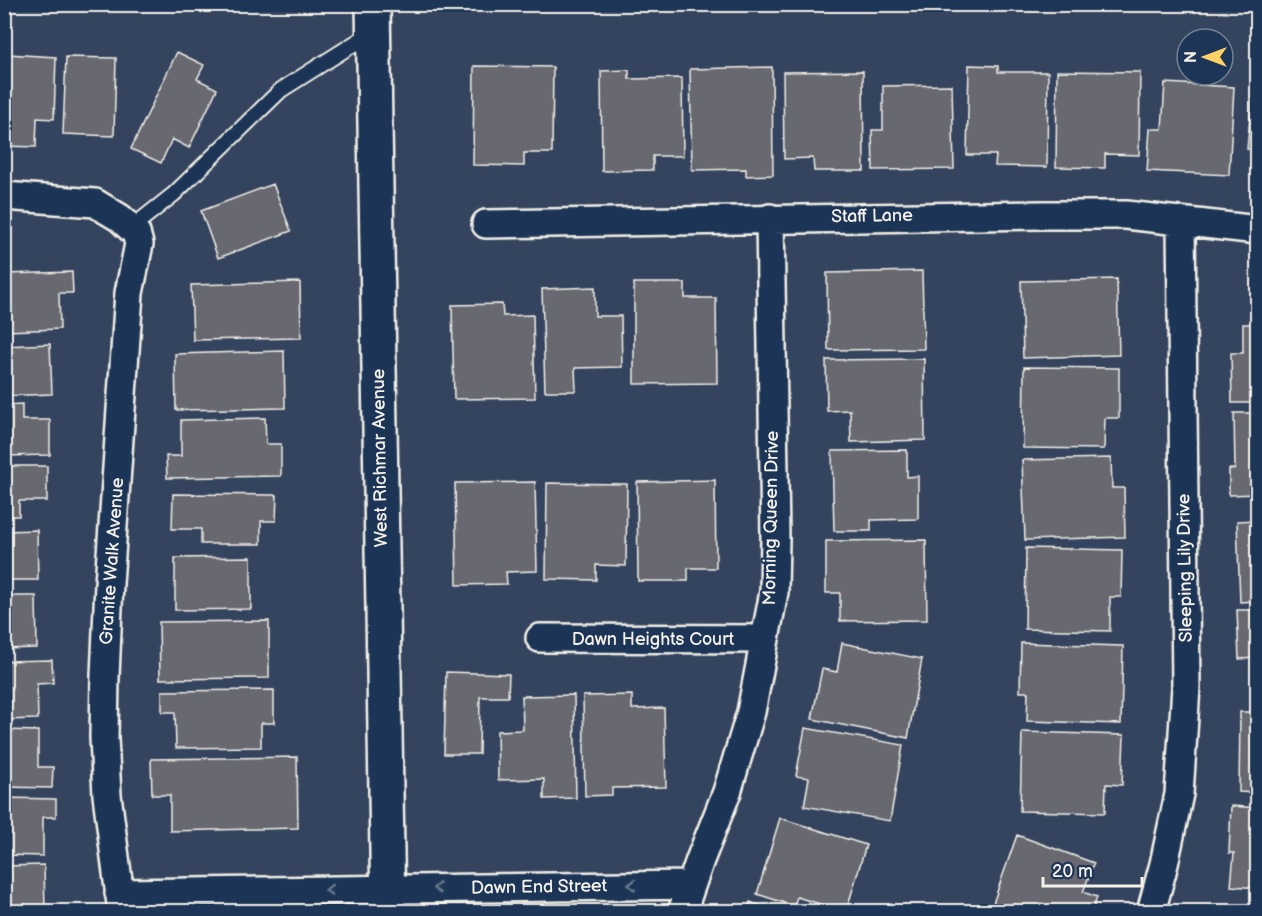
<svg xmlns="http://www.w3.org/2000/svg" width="1262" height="916" viewBox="0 0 1262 916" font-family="'Balsamiq Sans',sans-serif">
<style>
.building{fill:#686771;stroke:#f4f1e8;stroke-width:1.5}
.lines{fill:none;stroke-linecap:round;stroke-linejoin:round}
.lane-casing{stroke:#f4f1e8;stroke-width:18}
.street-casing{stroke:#f4f1e8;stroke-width:32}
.secondary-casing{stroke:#f4f1e8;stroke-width:38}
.lane{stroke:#1d3557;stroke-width:14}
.street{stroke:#1d3557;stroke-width:27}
.secondary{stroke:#1d3557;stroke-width:33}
.oneway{stroke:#68778a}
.labels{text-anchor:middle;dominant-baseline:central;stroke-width:4.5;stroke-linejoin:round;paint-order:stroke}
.street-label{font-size:18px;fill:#f4f1e8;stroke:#1d3557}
</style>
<rect width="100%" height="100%" fill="#34445f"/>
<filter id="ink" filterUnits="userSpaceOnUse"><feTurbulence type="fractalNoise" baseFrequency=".0167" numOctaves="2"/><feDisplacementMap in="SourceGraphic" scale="12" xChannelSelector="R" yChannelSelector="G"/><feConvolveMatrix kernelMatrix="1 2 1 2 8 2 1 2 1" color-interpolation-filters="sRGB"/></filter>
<g filter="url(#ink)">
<path class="building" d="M177,52L204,65L197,79L217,89L189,148L172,139L161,163L131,149Z
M7,54L56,57L54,119L37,118L36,147L4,146Z
M66,57L116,58L114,136L63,134Z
M969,65L998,66V72H1048L1047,167L995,166L996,155H967Z
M474,66L553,67L552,153H524V166L473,165Z
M772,67L773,175L746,176V169L692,170L690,69Z
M629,70V79L682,78L683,156H653V170L602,171L601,71Z
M863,71L864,171H814L813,158L784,159L783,72Z
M1057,71L1140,72L1139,155L1105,154V168L1056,167Z
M1165,83L1234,87L1229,175L1147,171L1150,129H1162Z
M952,85L954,169L873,170L872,130H883V86Z
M1252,97L1258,98V150L1247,149Z
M273,184L291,231L218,258L201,211Z
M922,271L924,349L828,350L827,273Z
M72,272L73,293H59L60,329L4,331V274Z
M1117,279L1119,355L1023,358L1021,281Z
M300,282L301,338L193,340L191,285Z
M634,283H685V298H716L717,383L634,384Z
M595,287V316H621L622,367L575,368L576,391H545L542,289Z
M502,304L503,316L533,315L535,398L454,399L452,305Z
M1243,324H1258V403H1232L1231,353H1243Z
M50,344L52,394L4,396V346Z
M284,351L285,408L176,410L175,354Z
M924,359L925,440L851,442L850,410L827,411L826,360Z
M1024,367L1119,368V418H1105L1104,449L1023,448Z
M22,404V420H50V455L4,456V405Z
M1234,413H1258V494L1229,495V469H1235Z
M265,418L266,444H281V476L167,478L166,456H181V420Z
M907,450V477L918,476V519L871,520V531H834L832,451Z
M1111,458L1112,488H1124L1125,537L1025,540L1022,460Z
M4,466H47V501H19V516H4Z
M715,480L716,568H688V581H638L637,482Z
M535,482L537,571L506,572L507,584L457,585L455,483Z
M547,483L627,484L626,566L596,565V580L546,579Z
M173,494L277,495L276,521H261V544H201V529H172Z
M1258,520V601L1240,602L1237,521Z
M37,530L38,580H4V531Z
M926,540L927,620L840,621V593H826V541Z
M1026,548L1122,550L1121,597H1110V631L1025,629Z
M251,557V609L175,610V558Z
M4,596H36L37,648L4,649Z
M1237,610H1258V658L1239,659Z
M269,621V678L160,679L159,622Z
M842,643L922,659L908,738L812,719L822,669L837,672Z
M1021,643L1123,646L1121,724L1027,721L1028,692H1020Z
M52,660L53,683L37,684L38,719L4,720V661Z
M446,672L509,674L508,697H480L479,754H444Z
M274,690V723H261V747L176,748L175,712H162V691Z
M574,695L576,798L544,799V779L498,780L497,731L523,730L522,696Z
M632,695V709L664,708L666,787L612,788V795L585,796L583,696Z
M1240,712H1258V793L1239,792Z
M805,728L903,745L890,821L804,806L809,778L796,776Z
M4,730L38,731V767H53L52,788L4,787Z
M1022,732L1124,735L1122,785L1106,784L1105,813L1020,811Z
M297,757L298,828L170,831V795H152L151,759Z
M4,798L56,799V817H43V856L4,855Z
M1231,806L1258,808V888L1231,886L1234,853H1229Z
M780,818L866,845L846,912L797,897L794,906L757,894Z
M1017,835L1094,863L1083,892L1097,897L1092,912H990Z
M44,865L45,912H4V866Z
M750,902L778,912H747Z"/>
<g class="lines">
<defs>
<path id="lane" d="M131,228L174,194L281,90L371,33"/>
<path id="street" d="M4,196L95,203L120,218L136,233L139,244L129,293L109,584L105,676L104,738L107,795L122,912
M486,224L1042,215H1126L1258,230
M540,638L765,639
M119,893L691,885
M682,912L700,860L727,792L751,712L774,592L775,538L770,218
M1151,912L1164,864L1179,794L1186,687L1181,222"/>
<path id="secondary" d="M373,4L388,912"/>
</defs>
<use href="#lane" class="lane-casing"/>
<use href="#street" class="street-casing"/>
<use href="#secondary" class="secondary-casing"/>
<use href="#lane" class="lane"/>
<use href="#street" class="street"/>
<use href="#secondary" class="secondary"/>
</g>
<defs><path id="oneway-chevron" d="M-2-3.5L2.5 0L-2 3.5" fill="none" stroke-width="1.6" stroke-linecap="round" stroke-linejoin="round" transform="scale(1.5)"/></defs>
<g class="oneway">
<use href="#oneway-chevron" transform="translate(632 885) rotate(180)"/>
<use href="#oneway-chevron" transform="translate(437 888) rotate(179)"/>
<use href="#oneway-chevron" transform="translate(329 890) rotate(179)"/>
</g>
</g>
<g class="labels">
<g class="street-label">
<text transform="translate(872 216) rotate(-1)">Staff Lane</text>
<text transform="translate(380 458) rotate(-91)">West Richmar Avenue</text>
<text transform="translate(771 518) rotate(-89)">Morning Queen Drive</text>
<text transform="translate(112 561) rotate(-86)">Granite Walk Avenue</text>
<text transform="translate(1185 568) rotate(-91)">Sleeping Lily Drive</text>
<text x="653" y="639">Dawn Heights Court</text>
<text transform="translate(539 887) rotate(-1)">Dawn End Street</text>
</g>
</g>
<rect width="1262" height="916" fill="none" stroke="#1d3557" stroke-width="24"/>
<rect x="12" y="12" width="1238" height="892" fill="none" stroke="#f4f1e8" stroke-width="2" filter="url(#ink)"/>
<g transform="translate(1205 57) rotate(270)"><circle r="28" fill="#1d3557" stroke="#738091" stroke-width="1.5"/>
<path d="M0-4.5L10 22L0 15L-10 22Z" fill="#ffd166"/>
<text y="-9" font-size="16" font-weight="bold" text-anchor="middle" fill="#f4f1e8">N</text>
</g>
<path d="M1043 877v9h99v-9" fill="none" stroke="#f4f1e8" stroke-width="3"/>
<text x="1052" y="877" font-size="18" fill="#f4f1e8" stroke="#1d3557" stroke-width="4.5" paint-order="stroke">20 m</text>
</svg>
